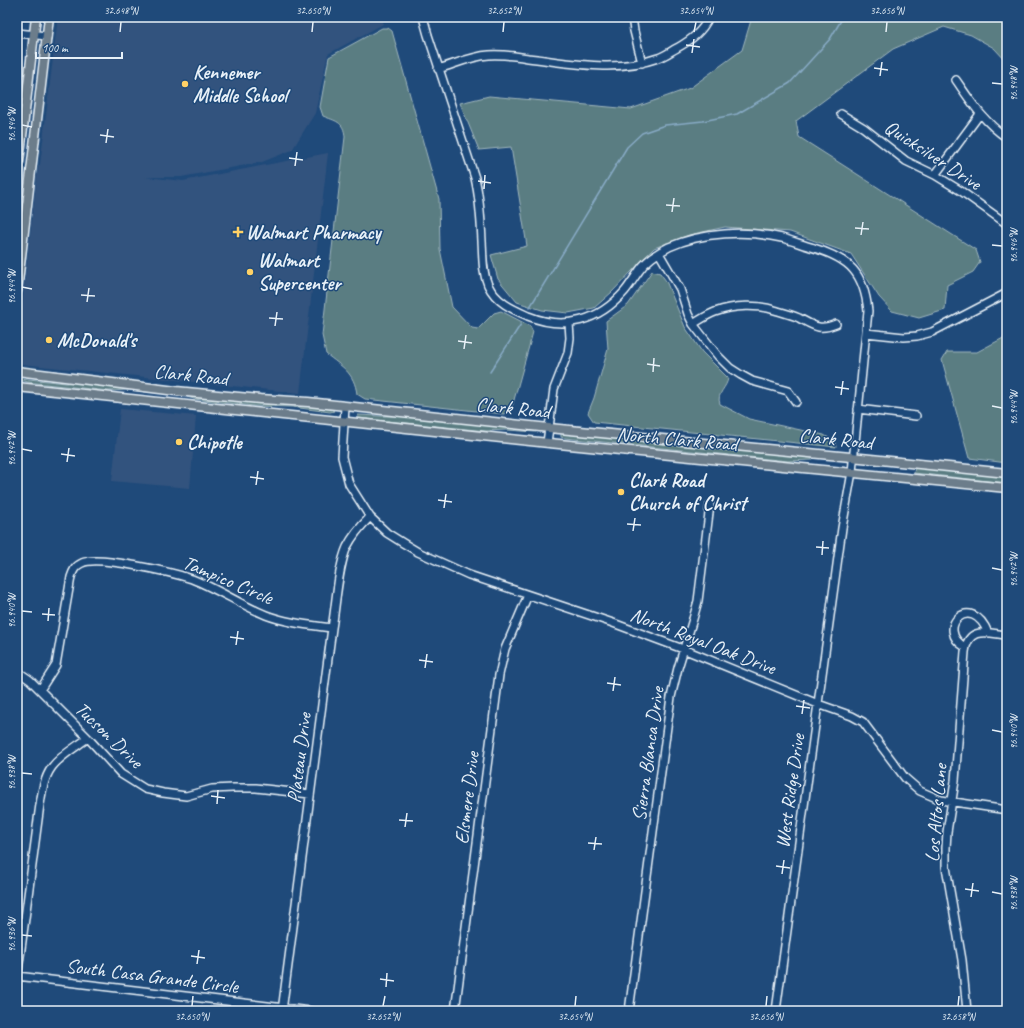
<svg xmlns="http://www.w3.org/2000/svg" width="1024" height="1028" viewBox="0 0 1024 1028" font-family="Caveat,sans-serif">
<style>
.built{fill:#33537e}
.green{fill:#5a7d82;stroke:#a1b7bd}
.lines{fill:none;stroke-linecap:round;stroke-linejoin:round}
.stream{stroke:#88abc6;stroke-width:1.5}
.minor-casing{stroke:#e8f1f8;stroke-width:10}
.major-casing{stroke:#e8f1f8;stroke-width:11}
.minor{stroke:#1f4a7a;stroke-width:7}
.major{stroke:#6c7d8b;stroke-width:8}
.ticks{fill:none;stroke:#e8f1f8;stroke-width:1.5}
.poi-dot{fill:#ffd166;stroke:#1f4a7a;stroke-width:1.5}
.labels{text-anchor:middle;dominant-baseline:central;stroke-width:3;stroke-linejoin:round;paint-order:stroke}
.poi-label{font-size:20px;font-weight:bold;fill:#e8f1f8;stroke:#1f4a7a;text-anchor:start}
.street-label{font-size:20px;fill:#e8f1f8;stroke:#1f4a7a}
.neatline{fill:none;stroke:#e8f1f8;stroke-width:1.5}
.ticks-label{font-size:10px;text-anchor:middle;fill:#e8f1f8}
</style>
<rect width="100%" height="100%" fill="#1f4a7a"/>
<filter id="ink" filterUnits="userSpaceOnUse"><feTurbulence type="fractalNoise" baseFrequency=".025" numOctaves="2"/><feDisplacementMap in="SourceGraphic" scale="8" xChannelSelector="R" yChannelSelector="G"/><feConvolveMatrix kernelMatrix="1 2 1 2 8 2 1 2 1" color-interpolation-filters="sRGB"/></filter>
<g filter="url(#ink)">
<path class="built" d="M58,17H383V24L328,54L315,113L292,150L262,162L181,177H145L183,181L328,153L300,393L22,364L17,360L21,313L38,165H40Z
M120,409L196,416L190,488L112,481Z"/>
<path class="green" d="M752,17H1007V62L994,48L971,35L944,27L893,49L796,121L799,137L976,250L980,262L973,272L947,285L945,310L919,318L892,311L879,297L851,254L790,232L725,227L689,235L654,248L612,292L594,308L568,313L542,310L517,302L498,279L491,255L527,246L511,147L479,150L460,103L489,96L631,109L690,88L742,50Z
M382,28H388L392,31L439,199L440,249L452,307L472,328L478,329L494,313L501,311L530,326L533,332L512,407L504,414L365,399L357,394C354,372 342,367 326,354L322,335L345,137C344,121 335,121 323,116L320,107L329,57Z
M652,271L660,273L666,281L685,327L702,352L728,378C727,388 716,393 720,404L749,419L824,435L835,442L836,447L594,422L588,413L594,398L608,349L606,321L628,305Z
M1007,336V463L969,458L942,360L947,352H977Z
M19,378L66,383L75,382L166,394L128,390L109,391L27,382L25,381H19Z
M188,394L283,402L331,409L334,411L330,412L292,407L254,406L194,399L187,397Z
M358,415L379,416H399L536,430V432L507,430L486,431L358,418Z
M561,433L812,456V460L788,461L565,438L561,437Z
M915,467L1007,477V483L914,473Z"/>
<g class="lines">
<path class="stream" d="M530,307L627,147L642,133L665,125L703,121L737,114L790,83L830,39L843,17
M490,372L521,324"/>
<defs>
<path id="minor" d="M423,17L428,35L475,178C480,199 481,219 482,241C483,256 482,271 488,285C496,302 512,309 528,316C565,331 599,321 625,291C630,285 634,278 639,271C646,260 657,253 669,247C703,232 746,230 782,238C793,241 803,245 814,248C850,259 864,273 868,311L852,472L842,528L776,1011
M632,17L634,31L642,63
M17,33L47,36
M438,69C455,64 472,56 489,55C502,54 515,56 528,58C571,63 616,73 658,58C665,56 671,51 677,48C691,40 702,32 709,17
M956,80C972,103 983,121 1007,138
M841,114L864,128L906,161L935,175L961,191L1007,224
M935,175L980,114
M659,253L680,289L688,314L693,324L718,356L730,368L741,375L752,381L788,391L796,402
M693,324C700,320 707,315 715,312C734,305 758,304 778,311C785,313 792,315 799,318C814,326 819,331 836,324
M866,333L904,337L917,336L932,332L1007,293
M345,407L342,457L349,484L370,517L387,533L403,543L418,552L469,575L613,623L683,649L818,704L852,716L863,722L905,778L920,791L941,800L1007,810
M858,409L916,416
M547,443L554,389L568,353L570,338L569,323
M965,647C934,629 971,591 988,633
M17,671L30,680L88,738L121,774L145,789L163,793L186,796L212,789L233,788H256L310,794
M40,690L56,665L71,577C73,571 75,566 82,563C98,555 174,573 192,579C218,589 241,605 266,615C287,623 310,625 332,628
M17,976L310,1011
M17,979L39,812C41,797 43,779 52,767C61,755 76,747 88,738
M282,1011L332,628C336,605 338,567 347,547C353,535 361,526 370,517
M455,1011L499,675L505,649L528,595
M629,1011L671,697L678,668L693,619L698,601L710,505
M967,1011L962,960L946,867V848L947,832L955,781L965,652C968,626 987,633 1007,635"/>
<path id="major" d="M17,179L36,17
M17,291L49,17
M17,371L176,391L260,399L308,402L549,428L861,458L1007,473
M17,387C195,405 372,426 549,443C702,459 855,472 1007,488"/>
</defs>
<use href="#minor" class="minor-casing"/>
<use href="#major" class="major-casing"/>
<use href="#minor" class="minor"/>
<use href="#major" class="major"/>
</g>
</g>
<path class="ticks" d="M120,32L121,22M312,32L313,22M503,32L504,22M694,32L696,22M886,32L887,22M686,45L700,47M692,53L694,39M874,68L888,70M880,76L882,62M992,83L1002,84M22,125L32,127M100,135L114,137M106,143L108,129M289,158L303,160M295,166L297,152M478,181L491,183M484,189L485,175M666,205L680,206M672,212L674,198M855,228L869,229M861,235L863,222M992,245L1002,246M22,287L32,289M81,295L95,296M87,302L89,288M269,318L283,319M275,326L277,312M458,341L472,343M464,349L466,335M647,364L660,366M653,372L654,358M835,387L849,389M841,395L843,381M992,406L1002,408M22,449L32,451M61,454L75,456M67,462L69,448M250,477L264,479M256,485L258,471M438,500L452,502M444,508L446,494M627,524L641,525M633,531L635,518M816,547L829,548M822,555L823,541M992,568L1002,570M22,611L32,612M42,614L55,615M48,621L49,608M230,637L244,639M236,645L238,631M419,660L433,662M425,668L427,654M607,683L621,685M613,691L615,677M796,706L810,708M802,714L804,700M992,730L1002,732M22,773L32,774M211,796L225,798M217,804L218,790M399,820L413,821M405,827L407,813M588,843L602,844M594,850L596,837M776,866L790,868M782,874L784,860M965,889L979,891M992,892L1002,894M971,897L973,883M22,935L32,936M191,956L205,958M197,964L199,950M380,979L394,981M386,987L387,973M192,1006L193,996M383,1006L385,996M575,1006L576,996M766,1006L767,996M958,1006L959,996"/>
<g class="poi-dot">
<circle cx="185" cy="84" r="4"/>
<path d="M236 226h4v4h4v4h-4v4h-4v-4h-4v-4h4z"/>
<circle cx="250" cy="272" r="4"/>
<circle cx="49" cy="340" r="4"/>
<circle cx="179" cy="442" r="4"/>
<circle cx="621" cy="492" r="4"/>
</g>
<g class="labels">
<g class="poi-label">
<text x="193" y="72">Kennemer<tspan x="193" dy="23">Middle School</tspan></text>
<text x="246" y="232">Walmart Pharmacy</text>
<text x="258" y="260">Walmart<tspan x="258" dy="23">Supercenter</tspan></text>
<text x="57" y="340">McDonald's</text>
<text x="187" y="442">Chipotle</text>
<text x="629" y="480">Clark Road<tspan x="629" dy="23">Church of Christ</tspan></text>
</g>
<g class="street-label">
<text transform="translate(933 155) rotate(33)">Quicksilver Drive</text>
<text transform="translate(191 375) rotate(6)">Clark Road</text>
<text transform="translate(513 408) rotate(6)">Clark Road</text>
<text transform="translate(677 439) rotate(5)">North Clark Road</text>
<text transform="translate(836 439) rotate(6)">Clark Road</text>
<text transform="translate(228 580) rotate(23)">Tampico Circle</text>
<text transform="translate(703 641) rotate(21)">North Royal Oak Drive</text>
<text transform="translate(109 735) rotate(44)">Tucson Drive</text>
<text transform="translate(648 754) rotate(-82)">Sierra Blanca Drive</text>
<text transform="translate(299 758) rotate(-83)">Plateau Drive</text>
<text transform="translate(790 791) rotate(-82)">West Ridge Drive</text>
<text transform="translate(467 798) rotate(-83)">Elsmere Drive</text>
<text transform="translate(936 813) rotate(-85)">Los Altos Lane</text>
<text transform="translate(152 976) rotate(7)">South Casa Grande Circle</text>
</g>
</g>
<rect width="1024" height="1028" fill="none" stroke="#1f4a7a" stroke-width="44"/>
<path d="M36 52v6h86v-6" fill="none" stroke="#e8f1f8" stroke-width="2"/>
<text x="42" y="52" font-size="12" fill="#e8f1f8" stroke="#1f4a7a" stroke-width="3" paint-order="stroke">100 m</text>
<rect x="22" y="22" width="980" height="984" class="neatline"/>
<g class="ticks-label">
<text x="121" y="14">32.648°N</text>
<text x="313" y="14">32.650°N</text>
<text x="504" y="14">32.652°N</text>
<text x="696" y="14">32.654°N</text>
<text x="887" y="14">32.656°N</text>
<text transform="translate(1013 84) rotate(-90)" y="4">96.948°W</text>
<text transform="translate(11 125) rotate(-90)" y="4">96.946°W</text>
<text transform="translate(1013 246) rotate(-90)" y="4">96.946°W</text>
<text transform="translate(11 287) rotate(-90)" y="4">96.944°W</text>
<text transform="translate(1013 408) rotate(-90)" y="4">96.944°W</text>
<text transform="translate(11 449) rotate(-90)" y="4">96.942°W</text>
<text transform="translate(1013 570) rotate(-90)" y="4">96.942°W</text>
<text transform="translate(11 611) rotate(-90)" y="4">96.940°W</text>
<text transform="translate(1013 732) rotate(-90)" y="4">96.940°W</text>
<text transform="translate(11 773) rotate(-90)" y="4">96.938°W</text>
<text transform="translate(1013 894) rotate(-90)" y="4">96.938°W</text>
<text transform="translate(11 935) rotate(-90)" y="4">96.936°W</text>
<text x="192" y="1020">32.650°N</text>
<text x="383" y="1020">32.652°N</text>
<text x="575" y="1020">32.654°N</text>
<text x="766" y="1020">32.656°N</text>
<text x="958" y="1020">32.658°N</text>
</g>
</svg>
